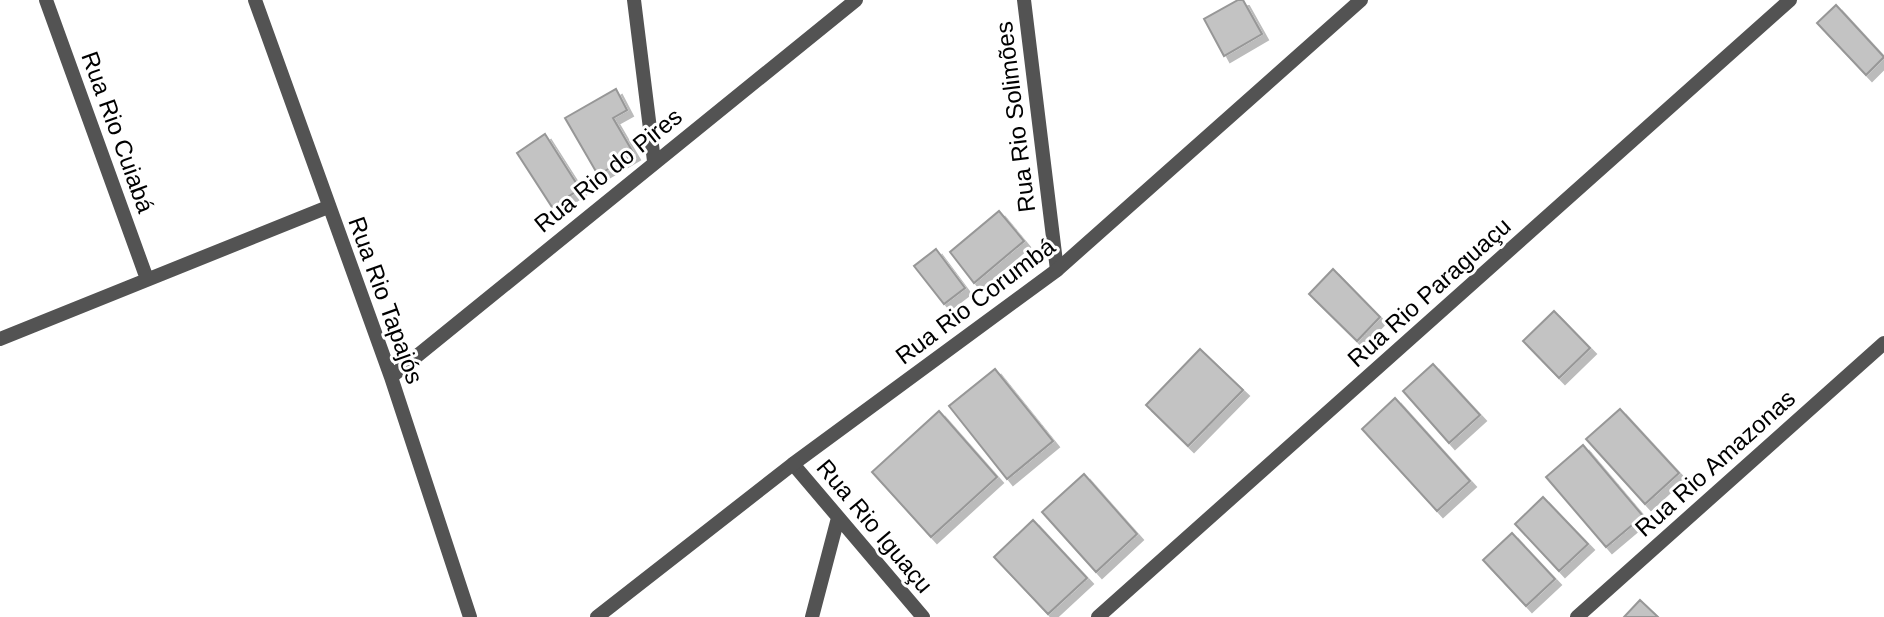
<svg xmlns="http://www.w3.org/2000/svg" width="1884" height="617" viewBox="0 0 1884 617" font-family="Arial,sans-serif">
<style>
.building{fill:#c3c3c3;stroke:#979797;stroke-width:2;filter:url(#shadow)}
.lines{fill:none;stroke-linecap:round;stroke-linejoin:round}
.minor{stroke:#535353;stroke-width:14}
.tertiary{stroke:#535353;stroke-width:14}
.labels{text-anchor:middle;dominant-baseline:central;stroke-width:6;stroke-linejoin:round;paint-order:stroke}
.street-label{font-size:24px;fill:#000;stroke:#fff}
</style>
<defs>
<filter id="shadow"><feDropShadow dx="6" dy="6" stdDeviation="0" flood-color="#0004"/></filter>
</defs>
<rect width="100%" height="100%" fill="#fff"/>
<path class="building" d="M1238,0H1243L1262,34L1224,56L1204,19Z
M1836,5L1884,57L1866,75L1817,23Z
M616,89L627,110L613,118L634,154L598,175L565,118Z
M545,134L580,189L552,207L517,153Z
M999,211L1024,241L974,283L950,252Z
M936,249L965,288L944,304L914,266Z
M1333,269L1380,317L1357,341L1309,294Z
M1554,311L1590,348L1559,378L1523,341Z
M1200,349L1243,390L1188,446L1146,405Z
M1433,364L1480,415L1449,443L1403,391Z
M995,369L1053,441L1007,479L949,406Z
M1395,398L1470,481L1437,511L1362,429Z
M1620,409L1679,473L1645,504L1586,439Z
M939,411L997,477L931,537L872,472Z
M1583,445L1643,516L1606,547L1546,477Z
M1084,474L1137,534L1096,572L1042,512Z
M1543,497L1588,544L1559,571L1515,524Z
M1033,520L1087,578L1048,614L994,557Z
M1512,533L1555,579L1526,606L1483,560Z
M1640,600L1658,617H1624Z"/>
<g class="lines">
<path class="minor" d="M46,0L147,279
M255,0L391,377L470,617
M634,0L654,161
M1024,0L1057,270
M0,339L328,207
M391,377L856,0
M793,464L923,617
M812,617L838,518
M1098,617L1790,0
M1577,617L1884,343"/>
<path class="tertiary" d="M597,617L793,464L1057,270L1361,0"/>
</g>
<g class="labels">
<g class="street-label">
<text transform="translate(1015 117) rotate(-97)">Rua Rio Solimões</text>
<text transform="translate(118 132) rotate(70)">Rua Rio Cuiabá</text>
<text transform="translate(608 170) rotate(-39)">Rua Rio do Pires</text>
<text transform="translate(1429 292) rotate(-42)">Rua Rio Paraguaçu</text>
<text transform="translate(386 300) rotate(70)">Rua Rio Tapajós</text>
<text transform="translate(975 301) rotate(-37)">Rua Rio Corumbá</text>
<text transform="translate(1715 463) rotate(-42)">Rua Rio Amazonas</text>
<text transform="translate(875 526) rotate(50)">Rua Rio Iguaçu</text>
</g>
</g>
</svg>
